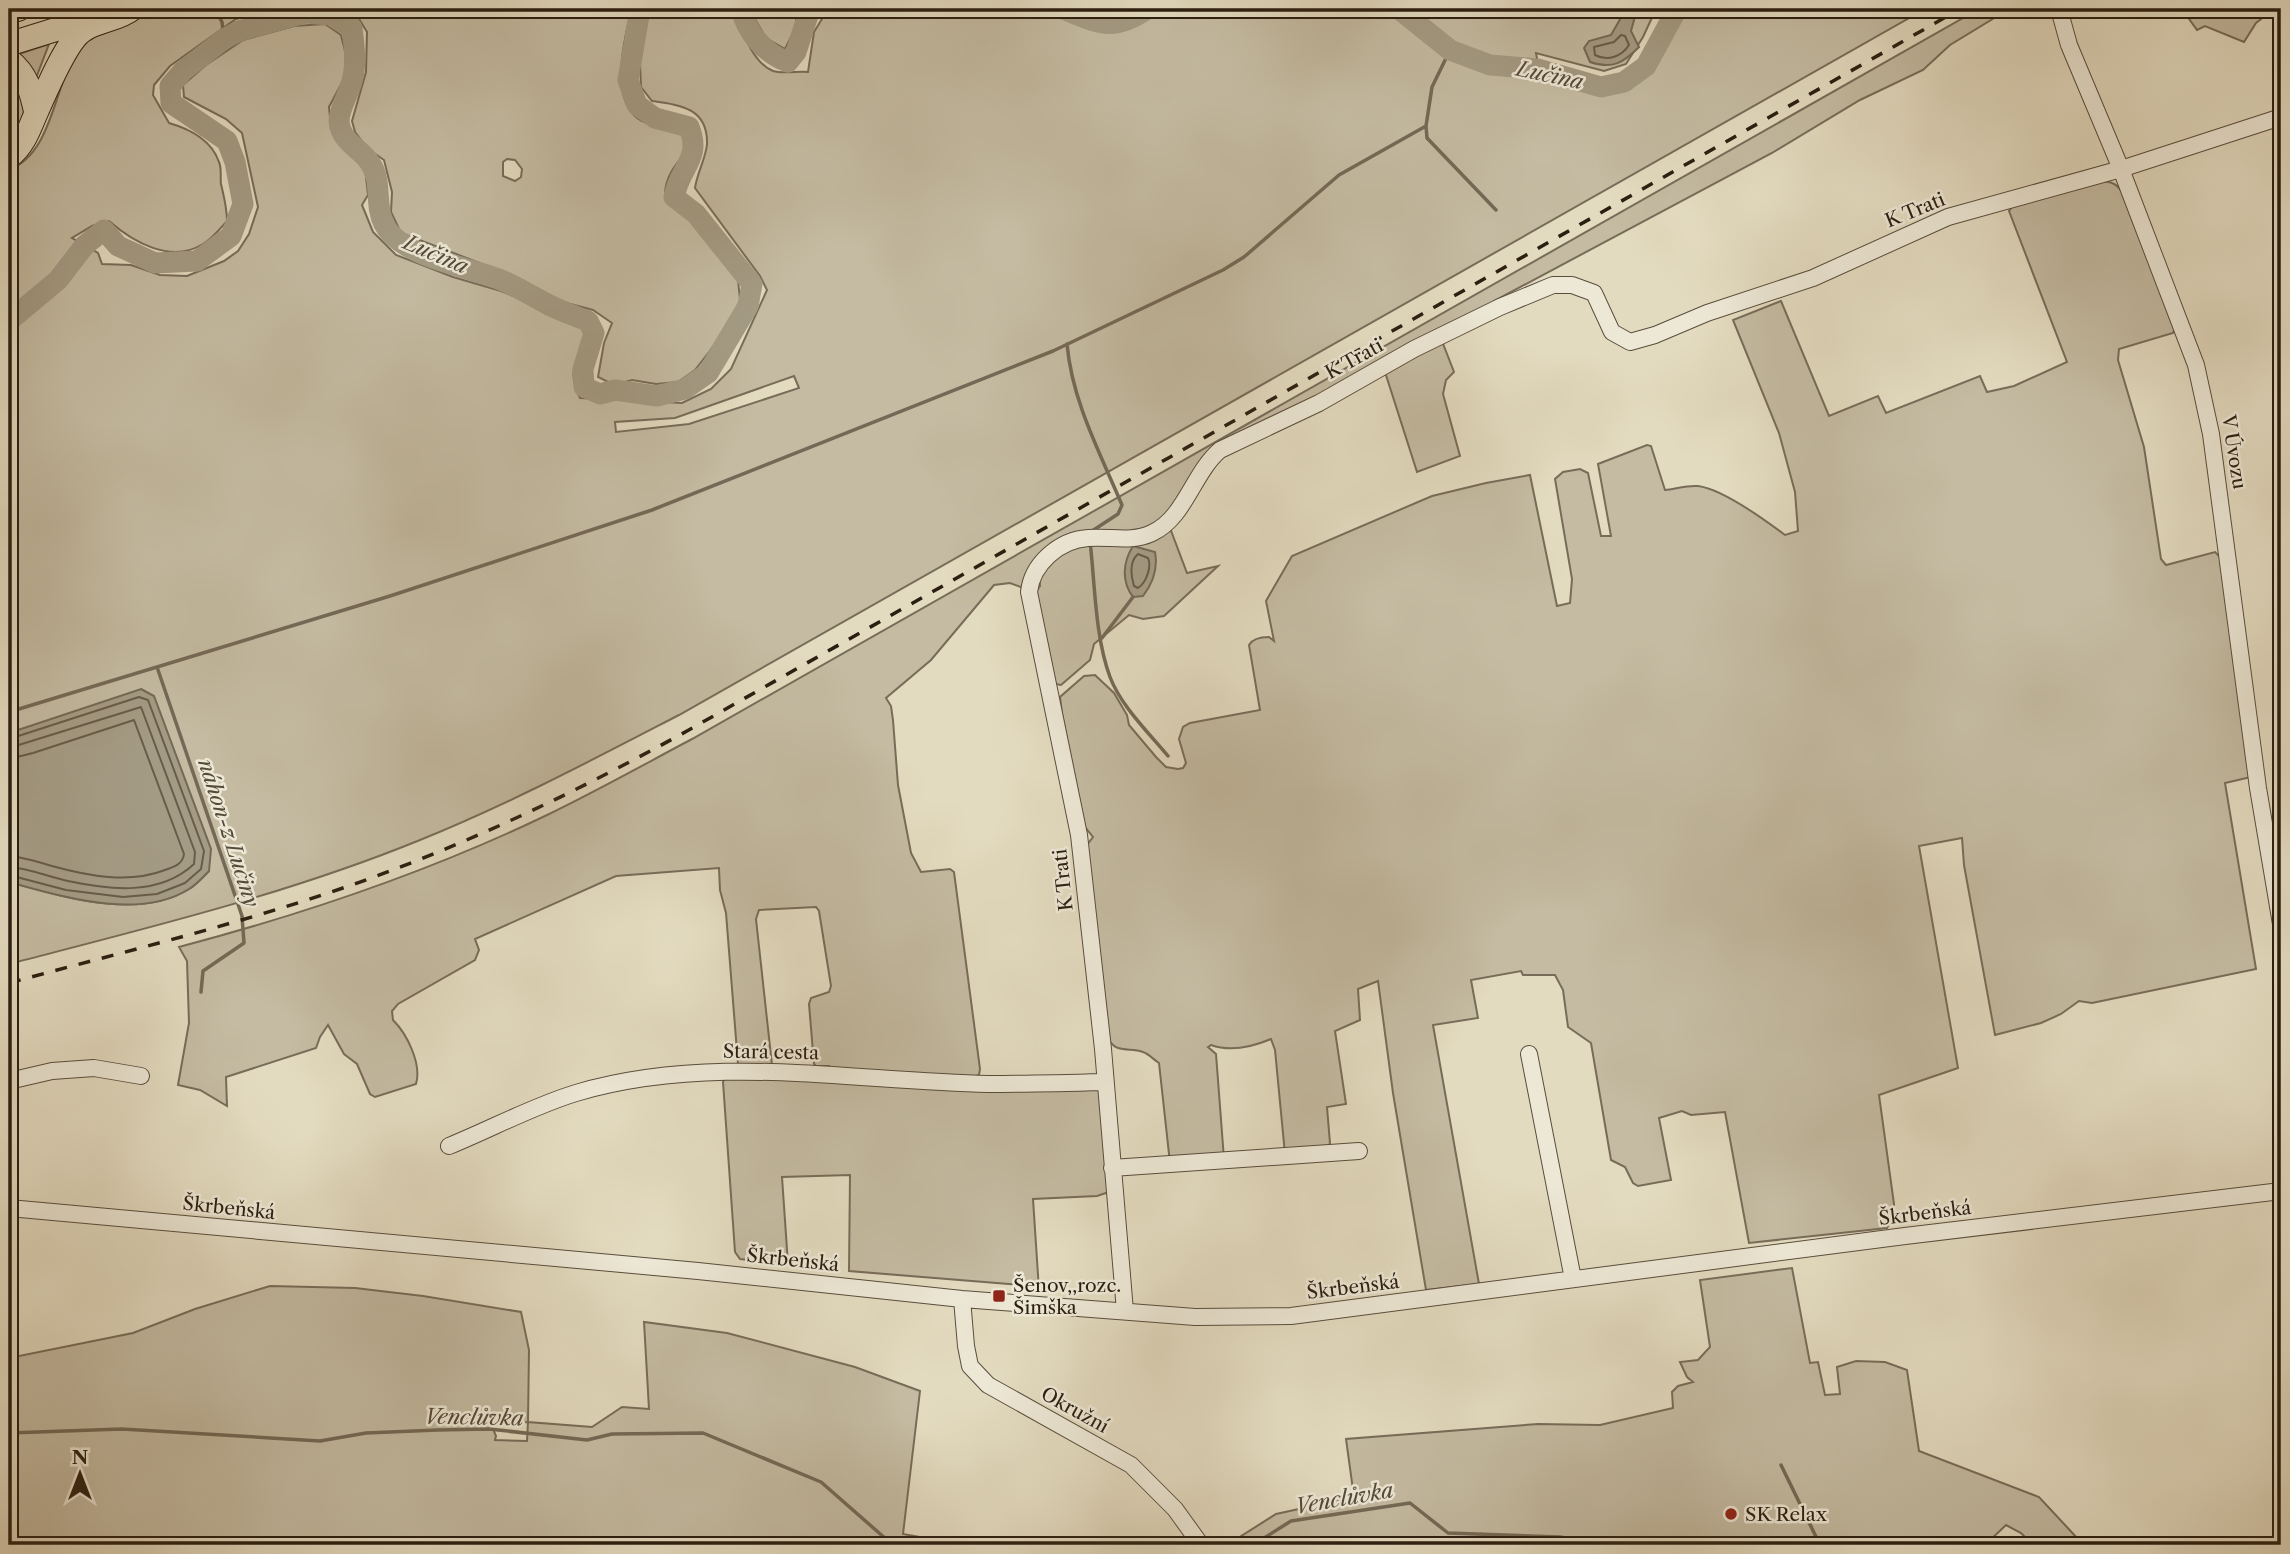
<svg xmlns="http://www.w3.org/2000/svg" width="2290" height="1554" viewBox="0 0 2290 1554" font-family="'Libre Caslon Text',serif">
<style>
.green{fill:#c4bba2;stroke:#786c59;stroke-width:2;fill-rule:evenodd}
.water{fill:#a49b84;stroke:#746956;stroke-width:2}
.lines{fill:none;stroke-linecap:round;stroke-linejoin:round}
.shore{stroke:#685c4a;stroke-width:2}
.stream{stroke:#746956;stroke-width:3.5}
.river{stroke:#a49b84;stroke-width:21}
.minor-casing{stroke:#594d3c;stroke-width:18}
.highway-casing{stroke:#2b1e10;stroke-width:25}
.minor{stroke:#ede8d6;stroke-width:16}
.highway{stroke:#e3dbc0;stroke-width:23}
.rail{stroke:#2b1e10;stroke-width:3.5;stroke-dasharray:12 12;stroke-linecap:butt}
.poi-dot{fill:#8f2418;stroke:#ede8d6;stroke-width:2.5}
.labels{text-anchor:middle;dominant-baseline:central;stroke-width:5;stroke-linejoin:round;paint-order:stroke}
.street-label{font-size:19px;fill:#2b1e10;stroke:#ede8d6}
.poi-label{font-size:19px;fill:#2b1e10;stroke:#ede8d6;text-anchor:start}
.water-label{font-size:21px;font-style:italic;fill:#554a39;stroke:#ede8d6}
</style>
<rect width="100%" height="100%" fill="#e3dbc0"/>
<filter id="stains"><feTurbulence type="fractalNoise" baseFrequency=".00286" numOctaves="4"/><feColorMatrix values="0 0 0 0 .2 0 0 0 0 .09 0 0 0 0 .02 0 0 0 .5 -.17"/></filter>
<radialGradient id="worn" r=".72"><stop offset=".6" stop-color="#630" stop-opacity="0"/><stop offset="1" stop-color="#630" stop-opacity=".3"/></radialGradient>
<path class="green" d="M160,9H273L236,19L170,66L154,85L153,95L169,123C190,129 212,141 219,162C222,169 220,177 221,184C224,197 227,208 227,221C220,229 212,239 203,244C171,264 133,242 109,221L92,226L72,238L98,253L102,264L131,265L160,275L187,276L224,261L238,251L249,234L258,207L242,133L226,119L184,97L183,85L206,65L243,40L294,26L325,24L341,35L346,55L345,77L329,107L331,127L343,145L365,168L368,195L362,205L373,232L396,255L453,277L501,291L583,324L589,336C577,360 566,371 580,398L682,403L711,389L731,369L767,290L760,276L695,188C697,173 706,158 707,144C708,108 680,105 652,101L641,87L640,63L649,9H734C742,29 751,62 773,71C782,74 798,71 808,72L814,32L828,9H1656L1643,37L1626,64L1604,71L1536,53L1540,75C1558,79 1575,86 1593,90C1643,99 1665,45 1683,9H1925L679,715C594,759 509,804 420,840C288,894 147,928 9,964V882C61,896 139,921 189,889C196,885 203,877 209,871L25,728L9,733V170C56,151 53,79 82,45C101,23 134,19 160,9ZM794,376L799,388L689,424L616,432L615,422L675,418Z
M353,9H632C624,38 608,103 642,121C655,127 671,129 684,133L687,151C675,165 665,177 665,195L702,230L725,260L738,280L740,300L731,321L709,352L695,370L678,382L656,384L632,380L614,385L598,377L604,343L612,323L593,310L563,302L514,276L401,233L391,212L392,192L384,160L368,149L355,132L352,121L366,72L367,32ZM507,159L515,160L522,169L521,177L515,181L503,176V162Z
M749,9H796V27L785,49L766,38Z
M1979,9H2009L1950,45L1923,70L1860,100L1772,153L1494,301L1495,306L1223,444L1171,513L1143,533L1069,539L1026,589L1010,583L994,585L931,660L886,698L891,706L893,720L898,785L911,853L921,872L950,869L954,872L980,1069L979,1075L967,1078L832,1069L829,1066H816L814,1064L809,1004L811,998L829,992L831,986L819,911L816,907L759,910L756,919L772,1065L741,1067L738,1064L726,913L720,890L719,868L616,876L475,939L479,950L475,960L398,1004L392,1011L393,1020C407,1034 422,1064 416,1084L375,1097L370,1094L357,1064L344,1054L328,1025L320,1037L316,1048L226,1077L227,1106L200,1090L178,1085L189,1023L187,961L179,947C304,914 428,872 545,816C595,792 643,765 692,739Z
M2182,9H2274L2256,23L2244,42L2205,26L2197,30Z
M49,44L36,78L16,55Z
M9,76L18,84L27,99L22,120L9,145Z
M2098,181C2112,181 2118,184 2125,196L2176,326L2173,333L2119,349L2118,360L2144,447L2161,559L2166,565L2215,552L2221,558L2251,777L2225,783L2256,969L2092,1003L2079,1001L2061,1014L2041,1023L1995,1035L1964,865L1962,838L1919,846L1958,1068L1879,1095L1894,1204L1893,1218L1887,1228L1749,1243L1725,1112L1691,1115L1682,1111L1659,1118L1671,1180L1638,1186L1633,1183L1625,1167L1611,1160L1591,1043L1568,1027L1563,990L1555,975H1523L1521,971L1471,980L1478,1018L1433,1025L1479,1284L1426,1290L1393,1093L1378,981L1358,989L1360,1020L1335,1031L1346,1104L1327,1107L1330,1143L1326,1152L1285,1154L1275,1050L1271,1039C1252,1047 1230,1052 1211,1045L1208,1047L1216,1054L1224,1159L1170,1163L1159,1063C1154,1060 1149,1054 1143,1052C1131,1047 1117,1054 1109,1040L1087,845L1093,837L1085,827L1062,714L1060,697L1084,676L1095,675L1114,693L1127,715L1129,725L1156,757L1166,767L1178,769L1183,768L1186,763L1179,739L1183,727L1190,723L1260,710L1249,645C1253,638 1261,637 1269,637L1274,641L1266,601L1292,556L1432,496L1486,483L1530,475L1557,606L1570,603L1572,579L1555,479L1563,472L1580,469L1588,473L1601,536H1611L1598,464L1647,445L1651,446L1665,490C1675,489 1687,485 1698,486C1722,489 1765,520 1785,535L1798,531L1795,492L1779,433L1733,320L1781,301L1829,416L1878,396L1886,413L1980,376L1987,392L2014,386L2067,362L2009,211L2012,207Z
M1442,341L1454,372L1446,380L1443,394L1460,456L1417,472L1385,372Z
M1170,528L1187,573L1218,566L1164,616L1143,619L1129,615L1094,644L1090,660L1061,685L1055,684L1036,592L1040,586L1039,573C1069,536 1126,536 1170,528Z
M725,1078L1099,1087L1109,1192L1097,1196L1033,1199L1039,1290L1021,1285L849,1271L850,1175L782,1177L788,1264L740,1259L735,1252L723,1082Z
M1792,1268L1810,1363L1818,1362L1825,1395L1840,1394L1837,1367L1856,1361L1885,1362L1907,1370L1919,1451L2039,1497L2078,1539L2140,1540L2154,1545H2033L2021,1533L2006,1525L1985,1545H1227L1276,1514L1354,1497L1346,1439L1538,1424L1600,1425L1673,1408L1672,1392L1678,1386L1693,1382L1687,1377L1680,1362L1698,1360L1710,1347L1700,1280Z
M270,1286L355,1288L423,1296L521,1312L529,1350L528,1422L592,1427L622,1407L649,1409L644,1322L727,1333L855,1367L920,1391L903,1534L964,1545H9V1358L133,1333L195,1309ZM528,1422L527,1441L495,1440L496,1436L491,1424Z"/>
<path class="water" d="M1626,9H1637L1631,31L1639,47C1624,62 1613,70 1590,62L1584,48L1589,41L1611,35Z
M1133,546L1155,552C1158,568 1153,583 1143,596L1133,597C1121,581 1123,562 1133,546Z
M141,689L154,696L211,849L209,871C203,877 196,885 189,889C138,921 61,896 9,882V733Z"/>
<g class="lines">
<path class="shore" d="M1621,35L1625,36L1629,45C1622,56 1608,62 1595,55L1594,47L1614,42Z
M1138,554L1148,558C1152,567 1146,583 1138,588L1134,586C1131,576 1129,562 1138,554Z
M9,739L139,697L148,700L204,851L201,869L185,883L157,894L123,897L66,890L9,875
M9,748L141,707L195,852L194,864C160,896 110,890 68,881C48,877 29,868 9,867
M9,759L33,753L134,720L184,854C183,864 174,867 165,870C129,884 88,876 52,866C38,862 23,857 9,856"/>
<path class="stream" d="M215,9L222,22L224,39
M1426,126L1427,138L1496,210
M1067,344C1072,401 1100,453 1122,505L1118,514L1092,531
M1090,541C1095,584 1095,637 1110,677C1121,706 1148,732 1168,756
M1102,638L1133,597
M157,667L242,916L244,943L203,971L201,992
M9,712L390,596L652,510L1053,351L1223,270L1244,257L1339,175L1426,126L1432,87L1450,50
M9,1433L122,1429L320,1441L366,1433L438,1430L489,1429L587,1440L612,1434L703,1433L821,1482L886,1539L906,1545
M1781,1465L1820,1545
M1481,1534L1482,1545
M9,1541L212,1545
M1253,1545L1291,1521L1410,1503L1448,1533L1560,1537L1604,1545"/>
<path class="river" d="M741,9C747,33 765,54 788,62L796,52L810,9
M1063,9C1098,23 1113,33 1147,9
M1399,9L1450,50L1490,65L1538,69L1601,87L1624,82L1646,66L1677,9
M9,321L58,280L85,245L104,230L118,246L155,263L197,261L231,236L243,204L235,162L227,141L171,103L170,86L183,71L224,39L239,31L305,13L330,15L352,28C354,46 357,64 352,81C349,93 339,109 339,121C341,143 361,148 370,163C383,181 374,205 384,224C400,257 470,267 501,280C518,287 533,297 549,305C561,311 575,316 588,321L594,333L583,369L584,387L600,394L615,390L657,396L685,389L708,373L748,306L752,284L696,214L674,197C680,166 702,159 689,127L655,118L637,105L628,80L640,9"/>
<defs>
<path id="minor" d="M2059,9L2069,45L2121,169L2196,365L2211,434L2258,788L2281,924
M1529,1054L1573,1279
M9,1081L52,1071L94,1068L141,1076
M449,1146C491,1129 533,1106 576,1093C711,1053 851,1081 988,1084C1027,1084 1066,1083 1105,1082
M1112,1168L1359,1151
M9,1208L698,1271L962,1299L1195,1317L1291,1316L1905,1236L2281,1191
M962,1299L966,1346L970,1366L988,1385L1131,1465L1175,1509L1201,1545
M1125,1311L1103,1049L1079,835L1029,592C1032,564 1059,540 1088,538C1110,536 1131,543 1152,533C1185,518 1193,473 1220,450L1319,403L1414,349L1500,307L1553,285H1572L1594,293L1612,332L1630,342L1655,335L1707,313L1813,278L1948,217L2121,169L2281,117"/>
<path id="highway" d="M9,12L19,9
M9,44L93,18
M9,60C27,74 31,91 36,113
M9,157C25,144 29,129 37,111C46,91 61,55 75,38C89,20 116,22 132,9"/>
</defs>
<use href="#minor" class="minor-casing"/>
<use href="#highway" class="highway-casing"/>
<use href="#minor" class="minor"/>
<use href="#highway" class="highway"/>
<path class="rail" d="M9,983C137,948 266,918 390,871C493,832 591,784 687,731L1960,9"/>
</g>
<g class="poi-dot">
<rect x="992" y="1289" width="14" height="14" rx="3.5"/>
<circle cx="1731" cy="1514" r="7"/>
</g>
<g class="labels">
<g class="street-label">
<text transform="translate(1915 210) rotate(-22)">K Trati</text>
<text transform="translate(1354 359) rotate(-29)">K Trati</text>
<text transform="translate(2234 452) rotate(81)">V Úvozu</text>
<text transform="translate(1063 880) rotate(-96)">K Trati</text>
<text transform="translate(771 1052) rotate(1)">Stará cesta</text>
<text transform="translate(229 1208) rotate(6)">Škrbeňská</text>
<text transform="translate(1925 1213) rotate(-7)">Škrbeňská</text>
<text transform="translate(793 1260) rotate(6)">Škrbeňská</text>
<text transform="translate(1353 1287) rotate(-7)">Škrbeňská</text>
<text transform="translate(1075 1410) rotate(29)">Okružní</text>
</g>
<g class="poi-label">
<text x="1013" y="1285">Šenov,,rozc.<tspan x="1013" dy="22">Šimška</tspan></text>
<text x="1745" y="1514">SK Relax</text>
</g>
<g class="water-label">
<text transform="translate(1550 75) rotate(12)">Lučina</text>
<text transform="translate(436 254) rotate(23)">Lučina</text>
<text transform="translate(229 833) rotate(72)">náhon-z Lučiny</text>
<text transform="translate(474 1417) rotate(1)">Venclůvka</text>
<text transform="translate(1344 1498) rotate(-10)">Venclůvka</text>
</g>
</g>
<rect width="2290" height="1554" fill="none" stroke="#e3dbc0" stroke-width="35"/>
<rect x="10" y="10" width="2269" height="1533" fill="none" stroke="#2b1e10" stroke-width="3.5"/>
<rect x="18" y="18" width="2255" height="1519" fill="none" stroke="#2b1e10" stroke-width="2"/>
<g transform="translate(80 1474)" stroke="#ede8d6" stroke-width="5" paint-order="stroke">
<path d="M0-5L12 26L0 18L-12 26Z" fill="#2b1e10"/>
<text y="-10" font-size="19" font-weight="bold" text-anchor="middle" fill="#2b1e10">N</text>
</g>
<rect width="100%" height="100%" filter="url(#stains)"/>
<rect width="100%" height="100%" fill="url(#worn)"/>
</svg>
